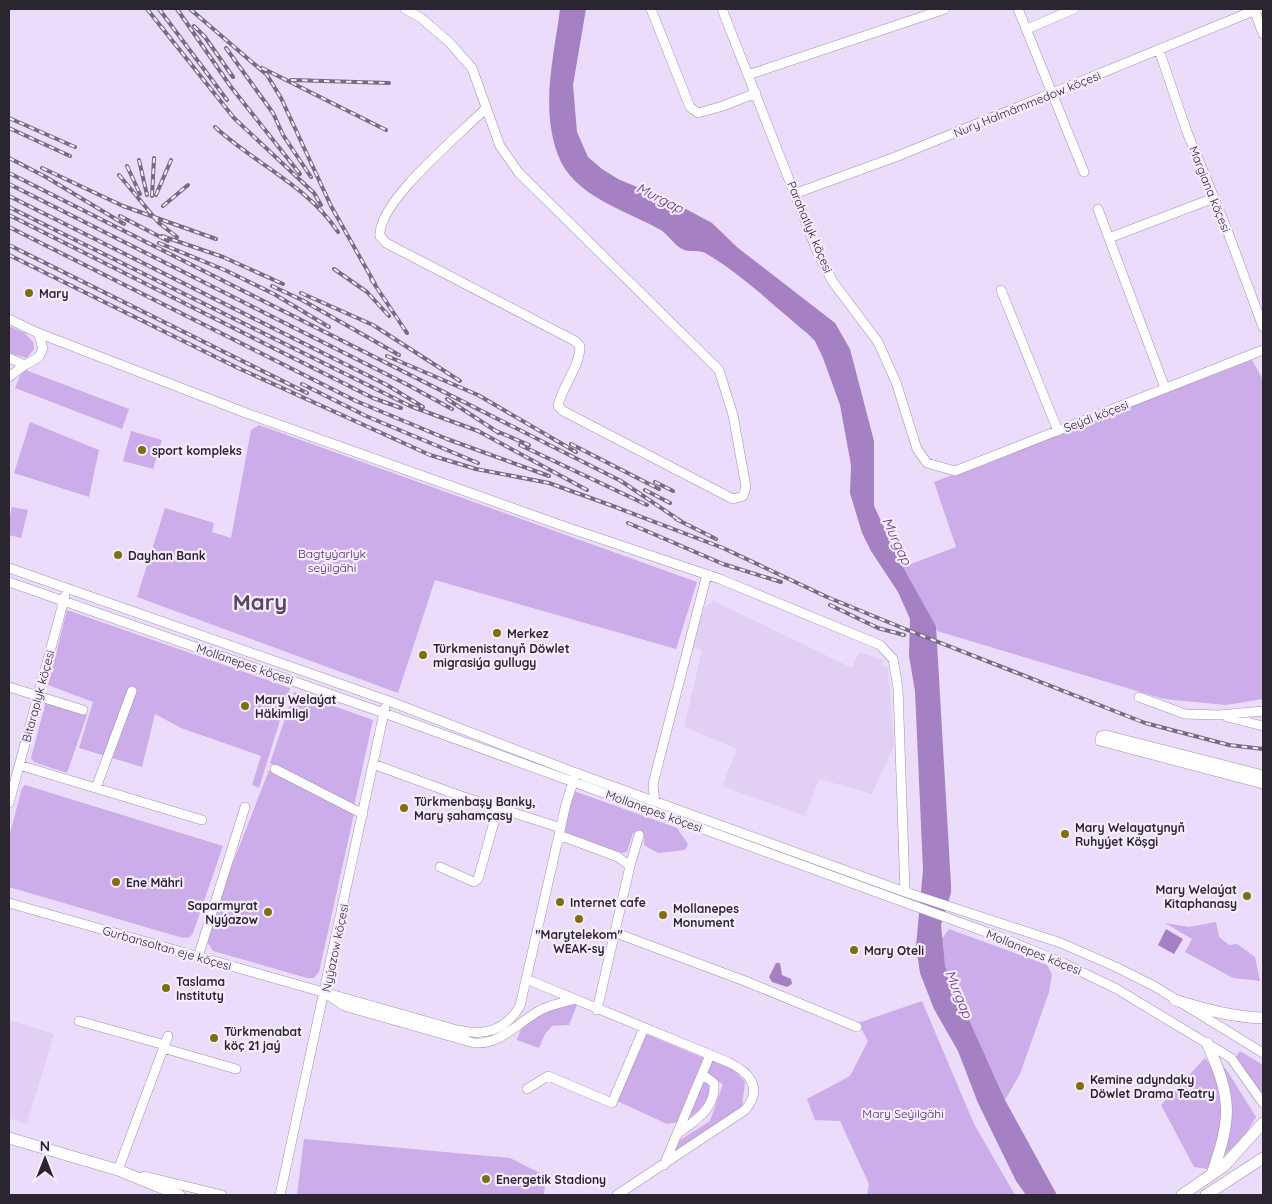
<svg xmlns="http://www.w3.org/2000/svg" width="1272" height="1204" viewBox="0 0 1272 1204" font-family="Quicksand,sans-serif">
<style>
.built{fill:#e2cff4}
.green{fill:#cdacea}
.water{fill:#a580c3}
.lines{fill:none;stroke-linecap:round;stroke-linejoin:round}
.minor-casing{stroke:#a091ad;stroke-width:10}
.major-casing{stroke:#a091ad;stroke-width:12}
.minor{stroke:#fff;stroke-width:9}
.major{stroke:#fff;stroke-width:11}
.rail-casing{stroke:#766c7f;stroke-width:4}
.rail{stroke:#f6ecff;stroke-width:2;stroke-dasharray:5.5;stroke-linecap:butt}
.poi-dot{fill:#7f6e0c;stroke:#f6ecff;stroke-width:2}
.labels{text-anchor:middle;dominant-baseline:central;stroke-width:4.5;stroke-linejoin:round;paint-order:stroke}
.street-label{font-size:12px;fill:#2b2530;stroke:#f6ecff}
.poi-label{font-size:12px;font-weight:bold;fill:#2b2530;stroke:#f6ecff;text-anchor:start}
.park-label{font-size:12px;fill:#4d1c6d;stroke:#f6ecff}
.water-label{font-size:14px;font-style:italic;fill:#653587;stroke:#f6ecff}
.town-label{font-size:22px;font-weight:bold;fill:#564861;stroke:#f6ecff}
</style>
<rect width="100%" height="100%" fill="#ecdcfb"/>
<path class="built" d="M714,601L852,668L859,652L883,660L882,665L888,668L894,746L872,794L819,779L805,816L722,786L737,749L684,727L702,650L693,647L704,608Z
M9,1020L54,1034L27,1124L9,1118Z"/>
<path class="green" d="M9,326L25,333L33,342L34,349L27,358L9,353Z
M1252,360L1263,380V699L1226,705L1164,699L937,631L936,626L903,567L956,547L934,482Z
M23,369L129,409L122,429L15,388Z
M30,422L99,450L89,497L14,473Z
M259,425L697,582L676,649L435,580L398,693L137,597L165,508L214,523L212,532L231,538L251,430Z
M131,431L162,440L153,469L123,461Z
M12,507L28,510L21,538L9,535V520Z
M67,610L290,688L259,788L252,785L261,756L181,728L155,714L142,767L79,748L93,702L48,685Z
M294,692L373,720L354,806L270,763Z
M46,701H50L87,715L67,773L34,762L31,758Z
M269,770L354,814L319,972L314,978H307L213,951L204,937Z
M25,785L223,846L193,933L190,937L183,938L9,887V837L22,788Z
M574,791L677,828L688,844L685,850L658,853L644,845V834L639,831L633,833L627,852L622,853L567,833L564,830Z
M1216,922L1219,937L1229,945L1237,944L1255,957L1260,981L1233,978L1185,952L1192,939L1165,923L1189,927Z
M949,929L1047,965L1052,974L1049,992L1020,1074L1005,1100L945,966L941,940Z
M922,1001L974,1124L1015,1195H867L869,1184L840,1121L815,1120L807,1099L850,1076L868,1041L858,1023Z
M578,1002L569,1025L552,1026L545,1034L539,1048L517,1040L524,1021L538,1011Z
M646,1034L704,1058L678,1122L667,1124L617,1101Z
M1240,1051L1263,1065V1096L1236,1057Z
M1205,1058C1233,1093 1224,1131 1208,1169L1194,1167L1161,1105Z
M712,1060L735,1071L745,1082L742,1107L733,1117L673,1154L680,1140L710,1121L723,1084L705,1076Z
M1219,1065L1226,1069L1256,1117L1242,1140L1222,1157L1230,1133L1231,1119Z
M703,1081L710,1083C712,1098 699,1112 688,1119Z
M304,1139L510,1158L546,1176L544,1195H297Z"/>
<path class="water" d="M560,9H586L573,85L577,132L588,157L602,169L618,179L673,202L712,223L738,248L835,323L850,349L874,441V506L903,567L936,626L951,885V893L941,925L945,966L1005,1100L1057,1195H1026L1016,1181L978,1103L958,1051L934,1009L920,973L916,946L923,870L915,691L909,656L910,619L898,592L871,551L862,533L850,493L851,465L840,405L823,358L815,341L808,334C775,307 744,276 707,254C700,249 690,253 682,249C673,244 668,234 659,229C625,210 573,196 558,155C540,107 554,57 560,9Z
M1166,929L1183,939L1174,954L1158,945Z
M776,963H780L782,975L791,979L792,984L787,987L772,982L769,977Z"/>
<g class="lines">
<defs>
<path id="minor" d="M405,9L421,18L449,42L472,68L500,146L519,173L719,370L733,415L746,487L743,496L733,499L563,411L558,406C562,386 580,367 580,346L575,341L386,243L380,236C377,202 461,134 486,108
M651,9L690,107L698,113L723,106L756,93
M722,9L819,256L833,282L878,342L896,382L917,449L927,463L955,471L1263,350
M1018,9L1084,172
M1254,9L1263,34
M1027,29L1074,9
M1159,50L1187,132L1226,227L1263,327
M748,75L945,9
M794,194L898,156L1258,9
M1098,209L1165,388
M1109,238L1214,198
M1001,290L1058,431
M9,319L38,333L43,348L39,357L25,365L9,358
M38,333L246,413L563,526L720,579L880,645L893,659L898,688L905,892
M9,377L25,365
M9,568L386,700L576,773L905,892L1061,943L1116,967L1154,986L1263,1053
M9,582L384,713L1000,937L1063,963L1117,989L1231,1058L1263,1103
M9,687L83,710
M1139,697L1185,714L1219,715L1263,711
M1227,717L1263,726
M373,764L458,795L561,828
M19,765L202,820
M275,769L363,814
M1263,775L1106,735L1101,736L1100,741L1263,784
M96,788L132,691
M655,802L653,784L707,574
M9,803L65,596
M559,835L618,857L630,866L597,1010
M630,866L639,835
M440,867L474,882L478,879L498,808
M9,903L457,1030C484,1036 504,1032 520,1006L566,804L575,776
M616,933L745,981L857,1027
M198,957L245,807
M526,979L728,1062C749,1072 764,1088 745,1110L617,1195
M330,996L344,1006L474,1043C501,1045 517,1023 539,1011C549,1005 561,1003 572,1000
M79,1021L165,1045
M163,1048L236,1069
M527,1089L548,1076L612,1103L644,1028
M677,1134C695,1121 716,1109 714,1083L702,1074
M664,1165L710,1055
M122,1171L118,1170L168,1036
M144,1176L222,1195
M280,1195L385,708"/>
<path id="major" d="M1175,1000C1205,1010 1232,1017 1263,1018
M1207,1043C1232,1098 1232,1117 1212,1174
M9,1138L118,1170L179,1195
M1182,1195L1224,1166L1263,1123
M1206,1195L1263,1158"/>
</defs>
<use href="#minor" class="minor-casing"/>
<use href="#major" class="major-casing"/>
<use href="#minor" class="minor"/>
<use href="#major" class="major"/>
<defs>
<path id="rail" d="M147,9L234,118L314,193L321,205
M159,9L227,100
M177,9L231,87L300,174
M190,9L267,75L281,98L331,206L375,284
M194,26L205,37L233,77
M226,48L273,113L283,135L311,177
M262,68L386,130
M291,80L389,83
M9,118L75,147
M215,127C255,164 307,185 338,232
M9,128L70,156
M9,158L46,177L124,224
M139,160L147,195
M127,166L140,194
M42,168L123,206L216,239
M9,173L621,481L682,522
M119,175L159,223L177,237
M9,184L408,385L452,409
M156,195L171,160
M9,196L387,385L423,407
M152,196L154,158
M163,206L188,185
M9,207L410,406L478,431L587,490
M9,215L373,398L401,408
M120,216L168,241
M9,227L356,401L447,439L549,476
M162,236L223,257L283,284
M159,243L227,271L274,294L329,327
M9,245L307,393
M9,255L238,368L430,455L476,469L549,483L610,505L723,548L827,597L905,629L1145,723L1229,745L1263,749
M334,269L367,292L389,316
M371,279L407,333
M272,286L302,300L399,355
M301,293L373,325L460,381
M387,356L478,395L576,452
M302,384L366,416L478,463
M447,399L499,433
M494,430L529,445
M571,444L659,489
M520,445L647,505
M655,482L673,491
M645,490L670,503
M676,519L716,539
M628,523L723,564L781,582
M830,605L878,628L904,635"/>
</defs>
<use href="#rail" class="rail-casing"/>
<use href="#rail" class="rail"/>
</g>
<g class="poi-dot">
<circle cx="29" cy="293" r="5"/>
<circle cx="142" cy="450" r="5"/>
<circle cx="118" cy="555" r="5"/>
<circle cx="497" cy="633" r="5"/>
<circle cx="423" cy="655" r="5"/>
<circle cx="245" cy="706" r="5"/>
<circle cx="404" cy="808" r="5"/>
<circle cx="1065" cy="834" r="5"/>
<circle cx="116" cy="882" r="5"/>
<circle cx="1247" cy="896" r="5"/>
<circle cx="560" cy="902" r="5"/>
<circle cx="268" cy="912" r="5"/>
<circle cx="663" cy="915" r="5"/>
<circle cx="579" cy="919" r="5"/>
<circle cx="854" cy="950" r="5"/>
<circle cx="166" cy="988" r="5"/>
<circle cx="214" cy="1038" r="5"/>
<circle cx="1080" cy="1086" r="5"/>
<circle cx="486" cy="1179" r="5"/>
</g>
<g class="labels">
<g class="street-label">
<text transform="translate(1027 104) rotate(-22)">Nury Halmämmedow köçesi</text>
<text transform="translate(1210 189) rotate(68)">Margiana köçesi</text>
<text transform="translate(810 227) rotate(67)">Parahatlyk köçesi</text>
<text transform="translate(1096 416) rotate(-21)">Seýdi köçesi</text>
<text transform="translate(245 664) rotate(19)">Mollanepes köçesi</text>
<text transform="translate(38 696) rotate(-75)">Bitaraplyk köçesi</text>
<text transform="translate(654 811) rotate(20)">Mollanepes köçesi</text>
<text transform="translate(167 948) rotate(16)">Gurbansoltan eje köçesi</text>
<text transform="translate(335 948) rotate(-78)">Nyýazow köçesi</text>
<text transform="translate(1034 952) rotate(22)">Mollanepes köçesi</text>
</g>
<g class="poi-label">
<text x="39" y="293">Mary</text>
<text x="152" y="450">sport kompleks</text>
<text x="128" y="555">Dayhan Bank</text>
<text x="507" y="633">Merkez</text>
<text x="433" y="648">Türkmenistanyň Döwlet<tspan x="433" dy="14">migrasiýa gullugy</tspan></text>
<text x="255" y="699">Mary Welaýat<tspan x="255" dy="14">Häkimligi</tspan></text>
<text x="414" y="801">Türkmenbaşy Banky,<tspan x="414" dy="14">Mary şahamçasy</tspan></text>
<text x="1075" y="827">Mary Welayatynyň<tspan x="1075" dy="14">Ruhyýet Köşgi</tspan></text>
<text x="126" y="882">Ene Mähri</text>
<text x="1237" y="889" text-anchor="end">Mary Welaýat<tspan x="1237" dy="14">Kitaphanasy</tspan></text>
<text x="570" y="902">Internet cafe</text>
<text x="258" y="905" text-anchor="end">Saparmyrat<tspan x="258" dy="14">Nyýazow</tspan></text>
<text x="673" y="908">Mollanepes<tspan x="673" dy="14">Monument</tspan></text>
<text x="579" y="934" text-anchor="middle">"Marytelekom"<tspan x="579" dy="14">WEAK-sy</tspan></text>
<text x="864" y="950">Mary Oteli</text>
<text x="176" y="981">Taslama<tspan x="176" dy="14">Instituty</tspan></text>
<text x="224" y="1031">Türkmenabat<tspan x="224" dy="14">köç 21 jaý</tspan></text>
<text x="1090" y="1079">Kemine adyndaky<tspan x="1090" dy="14">Döwlet Drama Teatry</tspan></text>
<text x="496" y="1179">Energetik Stadiony</text>
</g>
<g class="park-label">
<text x="332" y="553">Bagtyýarlyk<tspan x="332" dy="14">seýilgähi</tspan></text>
<text x="903" y="1113">Mary Seýilgähi</text>
</g>
<g class="water-label">
<text transform="translate(660 198) rotate(27)">Murgap</text>
<text transform="translate(897 541) rotate(65)">Murgap</text>
<text transform="translate(959 994) rotate(68)">Murgap</text>
</g>
<g class="town-label">
<text x="260" y="602">Mary</text>
</g>
</g>
<rect width="1272" height="1204" fill="none" stroke="#2b2530" stroke-width="20"/>
<g transform="translate(45 1159)" stroke="#f6ecff" stroke-width="4" paint-order="stroke">
<path d="M0-4L9 19L0 12L-9 19Z" fill="#2b2530"/>
<text y="-8" font-size="14" font-weight="bold" text-anchor="middle" fill="#2b2530">N</text>
</g>
</svg>
